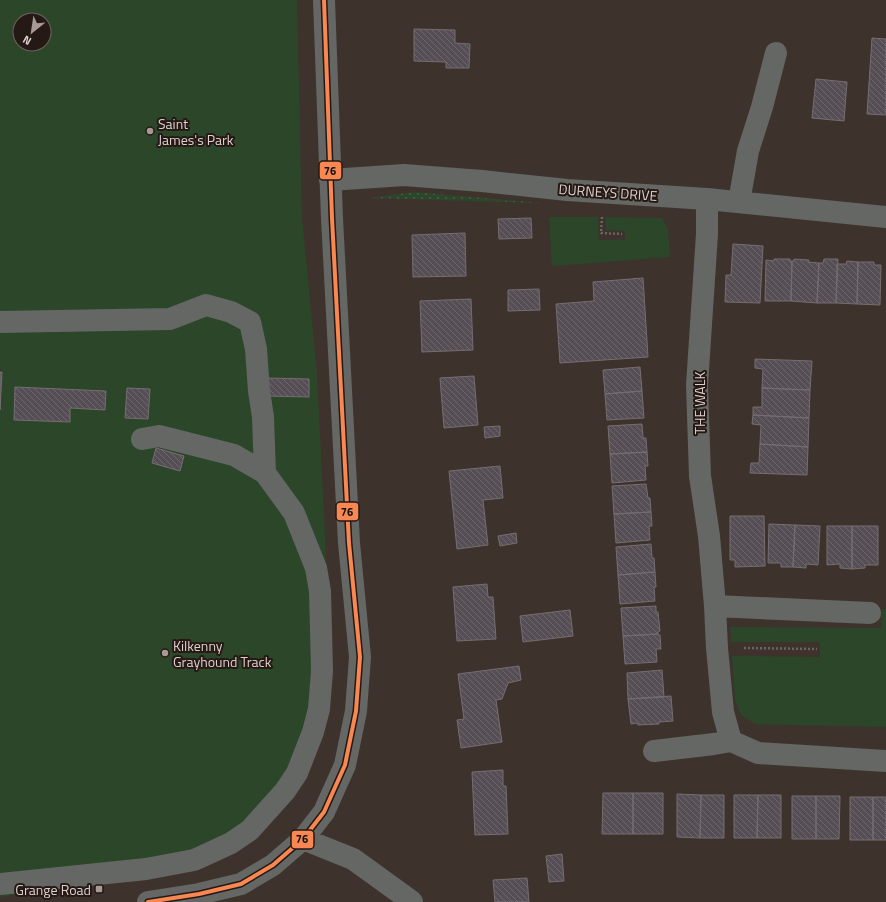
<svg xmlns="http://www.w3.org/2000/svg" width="886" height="902" viewBox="0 0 886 902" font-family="'Titillium Web',sans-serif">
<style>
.grass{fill:#2c462a;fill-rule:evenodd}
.garden{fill:url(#garden-dots)}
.building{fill:url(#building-back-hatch);stroke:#756e71}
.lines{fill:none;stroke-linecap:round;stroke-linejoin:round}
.path{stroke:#686663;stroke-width:2.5;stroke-dasharray:2 2;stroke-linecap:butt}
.minor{stroke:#646764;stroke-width:22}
.bus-1-casing{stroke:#241915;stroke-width:7}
.bus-1{stroke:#f88751;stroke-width:4}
.poi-dot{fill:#a79994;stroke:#241915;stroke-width:1.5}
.labels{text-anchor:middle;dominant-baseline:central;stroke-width:4;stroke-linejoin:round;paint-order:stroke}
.poi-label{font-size:14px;fill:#dfd0cb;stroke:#241915;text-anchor:start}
.street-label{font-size:14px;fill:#dfd0cb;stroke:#241915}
.line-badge{stroke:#241915;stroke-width:1.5}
.pale-badge-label{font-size:11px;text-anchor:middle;font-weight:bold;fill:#111}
</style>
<defs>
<pattern id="garden-dots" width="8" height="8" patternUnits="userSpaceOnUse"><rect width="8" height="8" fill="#2c462a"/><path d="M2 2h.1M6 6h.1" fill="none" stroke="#4a6048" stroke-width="1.8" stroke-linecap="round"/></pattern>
<pattern id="building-back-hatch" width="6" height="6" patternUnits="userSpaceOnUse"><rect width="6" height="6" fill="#564e55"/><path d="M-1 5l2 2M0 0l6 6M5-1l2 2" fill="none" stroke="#6e666c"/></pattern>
</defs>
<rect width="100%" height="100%" fill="#3e322d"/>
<path class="grass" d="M0,0H297L302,218L317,373L332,679L307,773L182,870L0,897V372H2V370L0,369ZM20,20H44V44H20Z
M549,217H598L599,240H625V231L606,230V217L662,218L668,229L670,257L552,266Z
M882,609H886V727L755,724L741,715L735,700L732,656L820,657V642H731L730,627L881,628Z"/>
<path class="garden" d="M414,192L543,203L370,198Z"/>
<path class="building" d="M414,29L455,30V43L470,44L469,68H446V62L414,61Z
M872,38L886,39V115L867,114Z
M816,79L847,82L844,121L812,118Z
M531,218L532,238L499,239L498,219Z
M465,233L466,276L413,277L412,235Z
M733,244L763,246L760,303L725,302L726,275H731Z
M774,259H790V261H792L791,301H765L766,260L774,261Z
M794,259L809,260L808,262L819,263L817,303L791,301L792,261H794Z
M824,259H838L836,303H817L819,263H823Z
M847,261L858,262L857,304L836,303L837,264H846Z
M858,262H874V265H881L880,305L857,304Z
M643,278L648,357L560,363L556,304L594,301L593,282Z
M539,289L540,310L508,311V290Z
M471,299L473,350L422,352L420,301Z
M755,359L812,361L810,390L762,388L763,369L755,368Z
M640,367L642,391L605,394L603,370Z
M0,372H2L0,410Z
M474,376L478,425L444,428L440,378Z
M266,378L309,379V397L266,396Z
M15,387L106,391L105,410L70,408V422L14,420Z
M127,388L150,389L148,419L125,418Z
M762,388L810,390L809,418L753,415V407H762Z
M642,391L644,418L607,420L605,394Z
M753,415L809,418L808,447L760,444L761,425L752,424Z
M642,424L643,438H646L647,452L610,454L608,426Z
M500,426V436L485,438L484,427Z
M760,444L808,447L807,475L750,473L751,463H759Z
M156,448L184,456L180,471L152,463Z
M647,452L648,466H645L646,480L612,483L610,454Z
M500,466L503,498L483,500L488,545L457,549L449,471Z
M646,484L648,498H650L651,512L614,514L612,486Z
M651,512L652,526H649L650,540L616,543L614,514Z
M730,516H764L765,566L735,567V560H730Z
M769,524L795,525L793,567H781V563H768Z
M795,525L820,526L818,565L806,564V568L793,567Z
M827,526H852V569L840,568V564L827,565Z
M852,526H878V565H865V568L852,569Z
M516,533L517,543L500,546L498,536Z
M651,544L652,558H654L655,572L618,575L616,547Z
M655,572L656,587H654L655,601L620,604L618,575Z
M487,584L488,597H493L496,639L457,641L453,587Z
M656,606V612H658L660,631L658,632V634L623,636L621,608Z
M570,610L573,636L523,642L520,616Z
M658,634V635H660L661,649H656L657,662L625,664L623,636Z
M519,666L521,680L508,683L502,699L496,700L502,742L461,748L457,720L464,719L458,674Z
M662,670L664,697L628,699L627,673Z
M671,696L673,721L659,722V724L638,725L637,723L631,724L628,699Z
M503,770V786H506L508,834L475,835L472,772Z
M603,793H633V834H602Z
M633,793H663V834H633Z
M677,794L701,795L700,838L677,837Z
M701,795H724V838H700Z
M734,795H758L757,838H734Z
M758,795H781V838H757Z
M792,796H816V839H792Z
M816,796H840L839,839H816Z
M850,797H873V840H850Z
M873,797H886V840H873Z
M562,854L564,881L549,882L546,856Z
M527,878L529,902H495L493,880Z"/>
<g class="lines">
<path class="path" d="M602,217L601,233L622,234
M744,648L817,649"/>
<path class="minor" d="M330,180L404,175L482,181L567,190L707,199L886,217
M707,199V234L697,385L700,476L709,536L715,606L717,648L723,712L731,741
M739,202L748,151L762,107L776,53
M0,322L170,319L206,305L231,312L250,322L256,349L259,391L263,417L265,473
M715,606L870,613
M654,751L714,744L731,741L758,753L886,761
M303,839L353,859L411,901L412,902
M0,884L146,869L194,860L203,856L231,843L250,830L285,791L297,773L313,732L319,709L322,671L320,591L316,568L294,513L265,473L234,455L159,436L142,439
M148,902L199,894L241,884L273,865L303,839L324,812L345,765L356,711L360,657L349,543L332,218L324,0"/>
<defs>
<path id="bus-1" d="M148,902L199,894L241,884L273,865L303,839L324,812L345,765L356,711L360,657L349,543L332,218L324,0"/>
</defs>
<use href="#bus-1" class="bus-1-casing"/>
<use href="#bus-1" class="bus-1"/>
</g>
<g class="poi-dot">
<circle cx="150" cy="131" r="4"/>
<circle cx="165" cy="653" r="4"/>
<rect x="95" y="885" width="8" height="8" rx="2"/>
</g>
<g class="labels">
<g class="poi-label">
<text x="158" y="123">Saint<tspan x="158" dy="16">James's Park</tspan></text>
<text x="173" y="645">Kilkenny<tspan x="173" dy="16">Grayhound Track</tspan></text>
<text x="91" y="889" text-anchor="end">Grange Road</text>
</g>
<g class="street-label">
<text transform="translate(608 192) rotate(4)">DURNEYS DRIVE</text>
<text transform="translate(699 403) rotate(-90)">THE WALK</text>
</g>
</g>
<g class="line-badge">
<rect x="319" y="161" width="23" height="19" rx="4" fill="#f88751"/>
<rect x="336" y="502" width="23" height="19" rx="4" fill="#f88751"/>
<rect x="291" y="830" width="23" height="19" rx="4" fill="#f88751"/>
</g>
<g class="pale-badge-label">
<text x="330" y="175">76</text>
<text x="347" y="516">76</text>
<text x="302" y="843">76</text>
</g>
<g transform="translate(32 32) rotate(210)"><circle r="19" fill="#241915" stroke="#6f625e"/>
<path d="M0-3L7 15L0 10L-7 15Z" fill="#a79994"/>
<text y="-6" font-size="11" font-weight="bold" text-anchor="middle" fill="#dfd0cb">N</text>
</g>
</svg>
